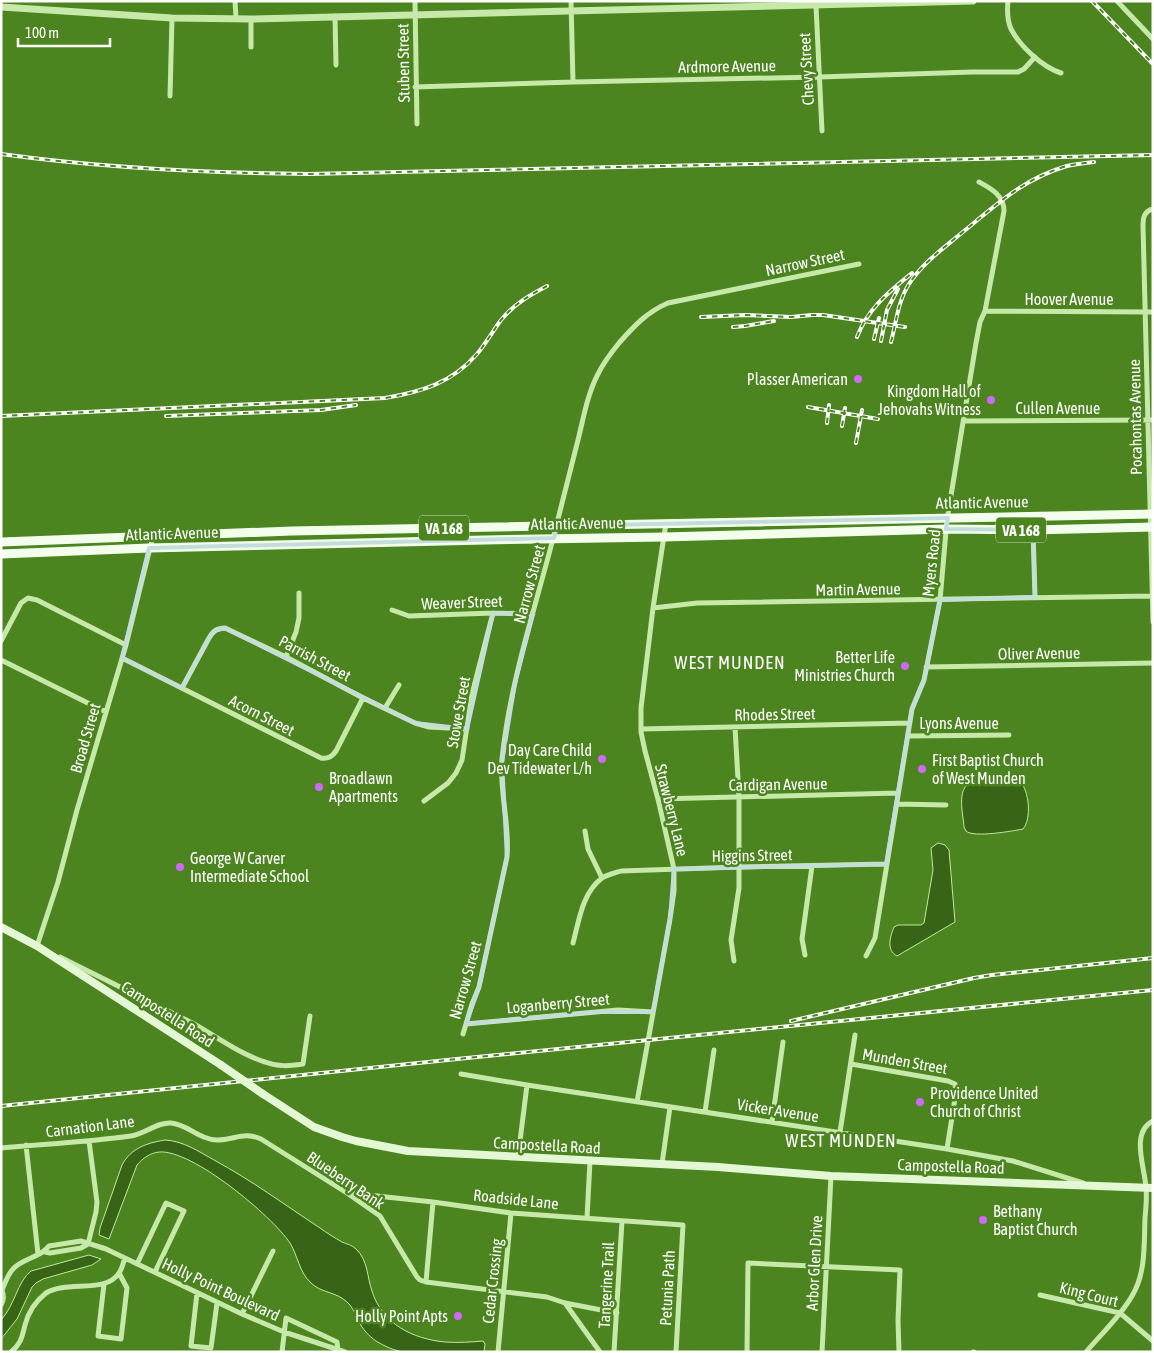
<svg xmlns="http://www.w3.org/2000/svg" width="1154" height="1353" viewBox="0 0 1154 1353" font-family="'Asap Condensed',sans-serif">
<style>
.water{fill:#376416;stroke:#c0ea9c}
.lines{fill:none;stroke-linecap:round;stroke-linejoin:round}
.minor{stroke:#c6e9a9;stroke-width:5}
.tertiary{stroke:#c6e9a9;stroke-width:7}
.secondary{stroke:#e3f7d4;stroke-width:8}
.primary{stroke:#f3feec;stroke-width:9}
.rail-casing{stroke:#fff;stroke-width:4}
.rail{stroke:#4c8420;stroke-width:2;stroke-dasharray:5.5;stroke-linecap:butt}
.secondary-bridge{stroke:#e3f7d4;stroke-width:8}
.marked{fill:none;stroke:#c3dddb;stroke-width:4;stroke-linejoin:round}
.poi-dot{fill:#ce6af6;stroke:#4c8420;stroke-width:2}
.labels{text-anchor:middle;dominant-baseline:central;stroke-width:5;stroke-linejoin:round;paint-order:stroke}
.shield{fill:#4c8420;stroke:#c9dabc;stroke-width:1}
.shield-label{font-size:15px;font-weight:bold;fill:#fff}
.street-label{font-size:16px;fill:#fff;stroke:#4c8420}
.poi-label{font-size:16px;fill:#fff;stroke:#4c8420;text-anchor:end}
.neighbourhood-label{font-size:18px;letter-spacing:1px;fill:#fff;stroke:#4c8420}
</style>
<rect width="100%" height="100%" fill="#4c8420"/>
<path class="water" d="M975,781H1020C1029,791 1032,818 1023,829C1013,831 973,838 966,831C965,830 965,828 964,827C963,812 955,785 975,781Z
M938,843L945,845L949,850L955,922L897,956C886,950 890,937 894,927L898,925H921L924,923L933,870L931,848Z
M165,1140C183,1141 198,1151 214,1160C251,1180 285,1205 320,1228C327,1233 335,1238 342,1242C347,1244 352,1245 356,1249C368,1260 367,1277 372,1291C382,1324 413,1339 445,1342C458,1343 471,1342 483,1341L485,1344L484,1352C466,1352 448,1352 431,1352C422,1352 413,1353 404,1352C395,1351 384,1346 376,1341C369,1336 362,1329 359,1321C355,1315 353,1307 347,1302C337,1292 321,1293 311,1283C299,1272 298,1256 290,1243C272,1216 192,1149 159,1152C150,1153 143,1158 137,1165L109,1239L99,1235L100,1228L122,1165C131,1148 147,1143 165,1140Z
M89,1255L101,1259L92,1265L43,1279L36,1283L32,1287L17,1319L1,1339V1320C15,1305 17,1282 31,1271Z"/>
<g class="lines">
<path class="minor" d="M235,1L236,18
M415,1L417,124
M571,1L573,82
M1008,1C1007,11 1007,20 1011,29C1020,46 1042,67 1061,73
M1117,1L1153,39
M816,6L822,131
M335,16L336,65
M251,47V19
M415,87L573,82L819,77L972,72H1018L1024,69L1035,57
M170,96L172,18
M1153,209C1144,211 1143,218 1143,226L1153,622
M985,311L1153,312
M963,421L1153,420
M1033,530L1035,597
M653,608L697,603L1153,596
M392,610L409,616L493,613L533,614
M1,641L21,603L28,598L37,600L126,645
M286,657L296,632L299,618V593
M122,658L321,758C328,759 332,757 336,751L363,698
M1,660L106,712
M926,667L1153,663
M182,688L209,638C213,631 217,628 225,628L286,657L363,698L415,723L429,727L467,729
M385,708L399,685
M641,729L910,723
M908,736L1009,735
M658,799L898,793
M424,801L448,783L456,773L462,760L472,694L493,613
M897,804L946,805
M585,831L588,849L602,878
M573,943C579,921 582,893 602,878C607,875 615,873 621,871L739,867L886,864
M39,947L37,946L58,882L77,810L126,645L153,536
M805,955L802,939L812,866
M866,956L875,938L912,709L924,680L940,600L947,520L976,343L980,322L985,311L1004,211C1004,195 990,188 979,182
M60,957C105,980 150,1001 194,1024C217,1037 240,1054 265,1062C278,1067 289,1066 303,1064L310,1016
M734,961L731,940L739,888V797L735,727
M466,1024L596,1012L618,1010L653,1012
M463,1034L472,1004L479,987L507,857C510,824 499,791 502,759C510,681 536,606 555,531C563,499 571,467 579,436C584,415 588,393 598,374C603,363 611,353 619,343C634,326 647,312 668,303L859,264
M851,1064L948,1081L955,1084L956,1092L947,1149
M461,1074L527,1085L947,1149L1013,1161L1083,1183
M637,1102L670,919L674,891V869L658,799L645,751L641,732V708L653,608L666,523
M705,1112L714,1050
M772,1122L783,1042
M840,1132L855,1035
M26,1145L38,1254
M1,1148C45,1144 88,1142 131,1136C145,1134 157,1122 171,1123C187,1124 200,1140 217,1140C234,1140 244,1131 261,1139L347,1193L380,1216L417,1277L420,1280L426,1282L547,1297L565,1303L617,1313
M518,1157L527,1085
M662,1164L670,1107
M349,1193L433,1202L511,1213L683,1225L676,1352
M587,1218L590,1161
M88,1244L96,1212L97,1202L89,1141
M45,1252L50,1253L81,1248L88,1244
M137,1264L166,1203L184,1211L155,1272
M426,1282L433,1202
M104,1284L98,1336L121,1339L127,1288L119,1273
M197,1293L191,1346L211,1348L217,1303
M1040,1295L1120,1313L1153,1341
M565,1303L600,1352
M1,1305C4,1299 4,1296 2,1290C5,1283 8,1274 13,1269C23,1258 40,1258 49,1246L81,1241L106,1249L242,1314L284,1332L345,1352
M242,1314L273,1251
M11,1352C21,1344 22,1337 25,1325C28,1313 36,1301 46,1293C67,1280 106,1294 119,1273C122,1269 123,1263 125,1258
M282,1352L286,1318L337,1342L338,1350
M498,1352L511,1213
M614,1352L622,1221
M747,1352L748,1263L900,1270L898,1320L899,1352
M822,1352L831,1176
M973,1352H974
M1086,1352C1101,1334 1120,1317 1132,1296C1146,1273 1144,1244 1145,1218C1146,1208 1147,1198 1146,1188C1145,1168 1130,1132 1153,1121"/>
<path class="tertiary" d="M1,7L172,18L251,19L973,1"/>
<path class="secondary" d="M1,927L37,946L221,1065
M263,1094L314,1127L342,1137L356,1141L408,1151L718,1167L831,1176L1153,1188"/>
<path class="primary" d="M1,542L292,531L1153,514
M1,554L149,548L485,540L664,537L947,529L1033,530L1153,527"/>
<defs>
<path id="rail" d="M1092,1L1153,64
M1,154C103,168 206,173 309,174L1153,155
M701,317L745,315L791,317L812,315H823L905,327
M733,327L745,326L774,321
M857,337C868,308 889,292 912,273
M874,339L879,318
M881,341L887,310L898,289
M891,342C896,323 898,301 909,284C921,265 941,250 958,236C994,207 1022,179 1067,166C1076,164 1085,163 1094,162
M808,407L878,419
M1,416L385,398C421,392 452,383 477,354C486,343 493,331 501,320C514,304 530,295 547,286
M166,416L321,410L356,405
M827,423L829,405
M842,426L845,408
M856,443L862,410
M791,1021L974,978L992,975L1153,958
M1,1106L457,1059L1153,990"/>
</defs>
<use href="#rail" class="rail-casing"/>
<use href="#rail" class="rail"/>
<path class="secondary-bridge" d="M221,1065L263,1094"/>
</g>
<path class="marked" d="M948,518L946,529L1033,530L1035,597L940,600L924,680L912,709L886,864L674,869L670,919L653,1012H596L466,1024L479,987L507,857L502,762L515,683L533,614L493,613L467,729L415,723L225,628L214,631L209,638L182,688L122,658L149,548L554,538L557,526Z"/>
<g class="poi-dot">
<circle cx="858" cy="379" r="5"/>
<circle cx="991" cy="400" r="5"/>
<circle cx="905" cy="666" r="5"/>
<circle cx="602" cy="759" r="5"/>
<circle cx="922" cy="769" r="5"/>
<circle cx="319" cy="787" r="5"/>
<circle cx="180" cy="867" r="5"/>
<circle cx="920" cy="1102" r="5"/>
<circle cx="983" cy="1220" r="5"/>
<circle cx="458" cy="1316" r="5"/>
</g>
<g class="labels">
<g class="shield">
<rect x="419" y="515.5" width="50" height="25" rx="4"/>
<rect x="996" y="517.5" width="50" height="25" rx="4"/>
</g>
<g class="shield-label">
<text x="444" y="528">VA 168</text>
<text x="1021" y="530">VA 168</text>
</g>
<g class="street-label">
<text transform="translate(403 63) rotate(-91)">Stuben Street</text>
<text transform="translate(727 66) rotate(-1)">Ardmore Avenue</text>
<text transform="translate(806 69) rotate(-93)">Chevy Street</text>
<text transform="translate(805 262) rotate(-12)">Narrow Street</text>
<text x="1069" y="299">Hoover Avenue</text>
<text x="1058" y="408">Cullen Avenue</text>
<text transform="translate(1135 417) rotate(-91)">Pocahontas Avenue</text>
<text transform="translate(982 502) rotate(-1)">Atlantic Avenue</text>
<text transform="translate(577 523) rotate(-1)">Atlantic Avenue</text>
<text transform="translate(172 533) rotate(-2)">Atlantic Avenue</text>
<text transform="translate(931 563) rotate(-84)">Myers Road</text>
<text transform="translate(529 584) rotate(-75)">Narrow Street</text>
<text transform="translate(858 589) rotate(-1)">Martin Avenue</text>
<text transform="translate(462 602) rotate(-2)">Weaver Street</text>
<text transform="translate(1039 653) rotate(-1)">Oliver Avenue</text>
<text transform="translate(315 658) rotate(28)">Parrish Street</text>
<text transform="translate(458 712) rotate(-80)">Stowe Street</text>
<text transform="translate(775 714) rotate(-1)">Rhodes Street</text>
<text transform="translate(262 715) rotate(27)">Acorn Street</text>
<text x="959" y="723">Lyons Avenue</text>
<text transform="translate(85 738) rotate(-74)">Broad Street</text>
<text transform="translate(778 784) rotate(-1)">Cardigan Avenue</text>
<text transform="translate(672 810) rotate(76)">Strawberry Lane</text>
<text transform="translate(752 855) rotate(-1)">Higgins Street</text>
<text transform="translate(465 980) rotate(-74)">Narrow Street</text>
<text transform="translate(558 1003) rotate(-5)">Loganberry Street</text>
<text transform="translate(168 1014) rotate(33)">Campostella Road</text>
<text transform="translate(905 1061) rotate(10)">Munden Street</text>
<text transform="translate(778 1110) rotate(9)">Vicker Avenue</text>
<text transform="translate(90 1126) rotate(-7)">Carnation Lane</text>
<text transform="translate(547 1145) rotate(3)">Campostella Road</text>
<text transform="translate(951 1166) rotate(2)">Campostella Road</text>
<text transform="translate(346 1180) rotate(34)">Blueberry Bank</text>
<text transform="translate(516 1199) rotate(6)">Roadside Lane</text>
<text transform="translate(814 1263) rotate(-87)">Arbor Glen Drive</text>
<text transform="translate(492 1281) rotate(-84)">Cedar Crossing</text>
<text transform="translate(606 1285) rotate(-87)">Tangerine Trail</text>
<text transform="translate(667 1288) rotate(-87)">Petunia Path</text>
<text transform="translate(221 1289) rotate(25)">Holly Point Boulevard</text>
<text transform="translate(1089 1294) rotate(14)">King Court</text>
</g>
<g class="poi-label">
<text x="848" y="379">Plasser American</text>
<text x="981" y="391">Kingdom Hall of<tspan x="981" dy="18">Jehovahs Witness</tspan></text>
<text x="895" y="657">Better Life<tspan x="895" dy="18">Ministries Church</tspan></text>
<text x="592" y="750">Day Care Child<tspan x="592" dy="18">Dev Tidewater L/h</tspan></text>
<text x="932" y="760" text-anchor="start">First Baptist Church<tspan x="932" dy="18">of West Munden</tspan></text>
<text x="329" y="778" text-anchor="start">Broadlawn<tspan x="329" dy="18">Apartments</tspan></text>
<text x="190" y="858" text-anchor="start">George W Carver<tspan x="190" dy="18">Intermediate School</tspan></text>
<text x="930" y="1093" text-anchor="start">Providence United<tspan x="930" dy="18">Church of Christ</tspan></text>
<text x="993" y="1211" text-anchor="start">Bethany<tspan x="993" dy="18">Baptist Church</tspan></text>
<text x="448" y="1316">Holly Point Apts</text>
</g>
<g class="neighbourhood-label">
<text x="730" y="662">WEST MUNDEN</text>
<text x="841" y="1140">WEST MUNDEN</text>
</g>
</g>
<rect width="1154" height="1353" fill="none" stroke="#ffffff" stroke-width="5"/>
<path d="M18 38v8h92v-8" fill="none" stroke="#ffffff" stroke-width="2.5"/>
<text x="25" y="38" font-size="15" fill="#ffffff" stroke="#4c8420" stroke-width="4" paint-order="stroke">100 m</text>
</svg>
